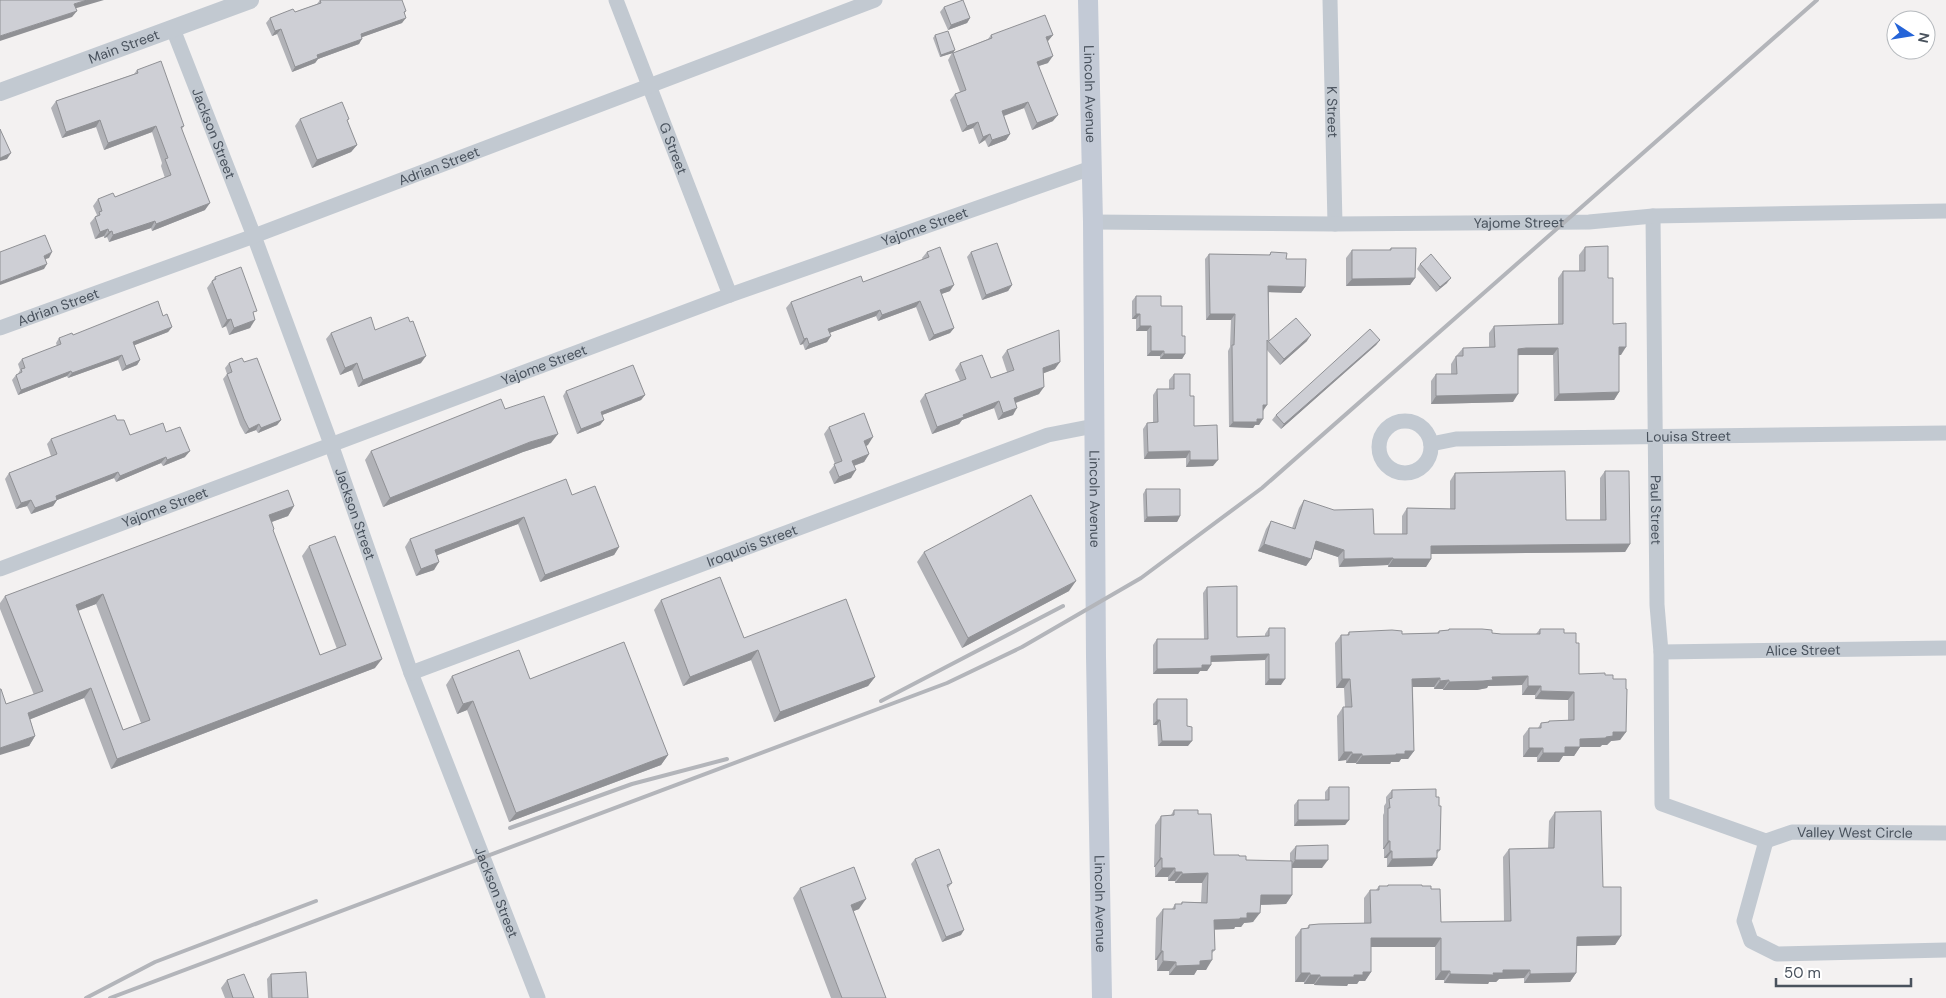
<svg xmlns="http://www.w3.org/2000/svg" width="1946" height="998" viewBox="0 0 1946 998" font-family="'DM Sans',sans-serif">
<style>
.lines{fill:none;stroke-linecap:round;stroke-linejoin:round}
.minor{stroke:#c2c9d1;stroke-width:15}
.tertiary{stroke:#c2c9d1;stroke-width:18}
.secondary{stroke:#c3cad6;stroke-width:20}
.rail{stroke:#b3b5ba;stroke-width:4}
.wall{fill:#b1b2b7;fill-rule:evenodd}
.shaded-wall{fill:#909195}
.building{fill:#cecfd5;stroke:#909195;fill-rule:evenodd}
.labels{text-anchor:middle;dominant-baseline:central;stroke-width:4.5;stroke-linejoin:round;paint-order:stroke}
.street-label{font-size:14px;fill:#49525d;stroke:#fff}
</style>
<rect width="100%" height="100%" fill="#f3f1f1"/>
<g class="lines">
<g class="minor">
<path id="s1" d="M616,0L730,295"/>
<path id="s2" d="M1330,0L1335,224"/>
<path id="s3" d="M173,29L254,236L331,444L411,673L538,998"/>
<path id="s4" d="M1653,216L1657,605L1661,652L1662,804L1766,841L1792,832L1946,833"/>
<path id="s5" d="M1093,222L1335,224L1589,222L1653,216L1946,211"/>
<path id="s6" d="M0,328L254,236L875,0"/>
<circle cx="1405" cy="447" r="26"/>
<path id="s7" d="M1431,444L1456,439L1946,433"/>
<path id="s8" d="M0,569L730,295L1091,168"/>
<path id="s9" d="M1661,652L1946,648"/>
<path id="s10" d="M411,673L1048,435L1094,426"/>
<path d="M1766,841L1744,921L1751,941L1777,954L1946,950"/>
</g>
<path class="tertiary" id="s11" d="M0,92L250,0"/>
<path class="secondary" id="s12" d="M1088,0L1093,222L1096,657L1102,998"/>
<path class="rail" d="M881,701L1063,606
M510,828L632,784L727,759
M86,998L155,962L316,901
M110,998L947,683L1022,647L1141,578L1262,488L1817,0"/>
</g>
<path class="wall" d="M320,0L406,11L404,14L402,23L362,37L359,44L318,59L315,63L292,72L277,34L272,36L266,23L270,18L295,12L317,4Z
M944,7L970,18L967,23L948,30L940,12Z
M935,35L953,53L988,39L991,35H1053L1047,42L1048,63L1039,66L1053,121L1032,130L1024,108L1004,116L1010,134L1006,140L988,147L985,140L979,144L973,128L962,132L950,100L955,94L960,92L948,60L952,53L940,57L933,38Z
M137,70L184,126L182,129L205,210L152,231L151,228L109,242L107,237L104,238V236L95,239L90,223L95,217L97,215L93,206L98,199L115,197L165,178L161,166L162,163L152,132L104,150L96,127L62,138L51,108L56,101L134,74Z
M300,119L347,121L357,145L351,152L312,168L295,126Z
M1585,247L1608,278L1613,324L1621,355H1619V392L1614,400L1554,401L1553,355H1518L1513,402L1431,404V381L1436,374H1451V364L1456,356H1457V355L1463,348L1489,347V333L1494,326L1558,324V278L1563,271H1579V255Z
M1391,248L1415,278L1410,285L1346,286V258L1352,250H1389Z
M927,252L950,291L941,294L954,328L950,333L929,341L916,307L878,321L876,316L829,333L827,342L805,350L803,344L800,345L786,308L791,302L863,282L923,260L922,258Z
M971,252L1012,285L1008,291L982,300L967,257Z
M1271,252L1286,259L1305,287L1301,293L1269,292V341H1307L1280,365L1267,350L1263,411L1259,425H1255L1253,428L1229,427L1228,351L1230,347L1231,320H1206L1205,259L1209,254L1269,255Z
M1420,264L1447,283L1436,292L1417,269Z
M215,277L254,315L250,328L229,335L226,326L222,328L207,288Z
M1136,296L1161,306L1182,336L1185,354L1182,359H1160V356H1147V331H1136V319H1132V301Z
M163,316L172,327L168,332L134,345L140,360L137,365L122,371L118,360L68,378L67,376L18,395L12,380L16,375L18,374L20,370L18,364L22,359L57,346L56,343L59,338Z
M375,330L421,363L358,387L352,370L340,375L326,339L331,333Z
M1380,340L1376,345L1281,429L1272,420L1276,415Z
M1007,350L1055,369L1043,373L1039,394L1016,403L1013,415L998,420L994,408L962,420L959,424L932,434L920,401L925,394L960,381L955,370L960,363L991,378L1007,372L1002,357Z
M244,362L281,420L277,425L258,433L256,430L245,434L240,425L223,379L227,374L225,368L229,363Z
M1174,374L1190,396L1194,426L1213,466L1186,467V458L1144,459L1143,429L1147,423H1153V395L1157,389H1169V380Z
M566,391L645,395L641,400L602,415L604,420L600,425L577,434L563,396Z
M117,420L130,435L166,432L185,457L163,466L161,463L116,482L114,478L57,500L53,506L31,514L27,506L16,509L5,479L9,473L51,456L47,444L51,439Z
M829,427L868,445L866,446L869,454L864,462L854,466L851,478L834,484L829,472L835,464L824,434Z
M551,443L523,452L383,507L365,460L371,451Z
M1605,471L1630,544L1625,552L1431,554V559L1426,567H1388V565L1339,567L1338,557L1314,549L1311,559L1306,566L1258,551L1266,529L1271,521L1292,528L1299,508L1304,500L1374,534H1402V516L1407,508L1450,509V481L1455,473L1566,520H1600V478Z
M1146,489L1180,516L1177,522H1144L1143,494Z
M572,495L619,547L614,555L540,582L518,524L437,555L434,570L416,576L405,547L410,539Z
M294,506L288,516L272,522L273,531L320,655L337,649L302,556L309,546L375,668L111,769L84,698L30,719L35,736L29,746L6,704L34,695L0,609V603L5,596ZM96,604L141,723L123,730L78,611Z
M924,552L1069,591L962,648L917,562Z
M1207,587L1237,637L1265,636V634L1269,628L1281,685H1265V660L1211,662V665L1207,671H1200L1198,674H1153V645L1157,639H1204L1203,593Z
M661,600L744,638L875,677L868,686L774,722L751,660L683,686L654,610Z
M1449,629L1501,634H1536L1540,629L1564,633L1576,643L1579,674L1605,675L1613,679L1626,732L1620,740L1611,741L1607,745H1602L1600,747H1580L1574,756H1563L1559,762H1537V757H1523V736L1529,728H1538L1541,723L1548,722L1549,721H1568V700L1535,699V695H1522V685L1488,686L1487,688L1477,690H1443V689H1434V687H1413L1414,751L1408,759H1401L1399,762H1391L1390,764H1356V763H1346V760L1338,761L1337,716L1343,707H1345L1344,688H1336L1335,643L1341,635H1347L1349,632L1402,634L1437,633L1439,631L1448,630Z
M452,676L530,679L668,755L661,765L509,822L467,710L457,714L446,685Z
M1157,699L1188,746H1158L1157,725H1153V704Z
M1329,787L1349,820L1345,825L1294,826V805L1298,800H1325V792Z
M1392,790L1440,850L1437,854V858L1432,866L1387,867V858H1384V849H1383V815L1384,813V806L1386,803V797Z
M1174,810L1198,814L1214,855L1239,856L1246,860L1290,861V853L1296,846L1322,868H1292V895L1286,904L1260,905L1253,922L1244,923L1241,927H1235L1234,929H1214L1215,950L1212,953L1206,970H1197L1194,975H1169V971H1157V960H1155L1156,918L1163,909H1172L1175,904H1181L1182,902H1201L1202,883H1175V881H1168V877H1155V867H1154L1155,825L1161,816L1171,815Z
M1555,812L1603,887L1621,936L1615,945L1576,946V973L1570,982L1524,983V978L1499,979L1496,982H1489L1488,984L1444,983V980H1435V947H1371V972L1365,981H1359L1357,984H1348L1347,986L1314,985V984H1304V982H1295V937L1301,929L1307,928L1309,925L1364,923V898L1370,890H1376L1379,886H1387L1388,885L1422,886L1431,889L1441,922L1504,921L1503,857L1509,849L1548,848L1549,821Z
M915,859L952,883L948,888L961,935L942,942L911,864Z
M800,888L859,909L853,911L886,998H831L793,898Z
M271,974L308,998H268L267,979Z
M227,980L254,998H225L221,988Z"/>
<path class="shaded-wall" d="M87,0H104L70,10L74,4Z
M77,11L72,17L0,41V36Z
M406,18L402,23L357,39L361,34Z
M970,18L967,23L948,30L951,25Z
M281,29L277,34L272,36L275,31Z
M1053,35L1048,41L1041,44L1046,37Z
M362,39L359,44L318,59L315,63L292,72L295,67L317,55Z
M955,50L953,53L940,57L941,55Z
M1053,56L1048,63L1032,68L1037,62Z
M1028,102L1024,108L998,118L1002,111Z
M1058,115L1053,121L1032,130L1037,123Z
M100,120L96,127L62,138L66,132Z
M978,122L973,128L962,132L967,126Z
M156,126L152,132L104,150L108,143Z
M990,134L985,140L979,144L983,137Z
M1010,134L1006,140L988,147L992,140Z
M357,145L351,152L312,168L317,160Z
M11,153L7,159L0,161V158Z
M210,203L205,210L152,231L156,224Z
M155,221L151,228L109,242L113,235Z
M108,229L104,236L95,239L100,232Z
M112,231L107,237L104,238L109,232Z
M52,252L49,258L40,261L44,256Z
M47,264L44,269L0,285V282Z
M1415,278L1410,285L1346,286L1352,279Z
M1451,278L1447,283L1436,292L1440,287Z
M954,285L950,291L936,296L940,290Z
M1012,285L1008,291L982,300L986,295Z
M1268,286L1305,287L1301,293L1265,292Z
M920,301L916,307L878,321L882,315Z
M880,310L876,316L824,335L828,329Z
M1136,314H1140L1136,319H1132Z
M1210,314H1235L1231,320H1206Z
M231,319L226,326L222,328L227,320Z
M255,320L250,328L229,335L234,328Z
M1140,326H1151L1147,331H1136Z
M172,327L168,332L130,347L133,342Z
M954,328L950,333L929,341L934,335Z
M1311,335L1307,341L1280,365L1284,359Z
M831,336L827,342L805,350L809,344Z
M807,338L803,344L800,345L804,339Z
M1380,340L1376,345L1281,429L1284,424Z
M1619,347H1626L1621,355H1614Z
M1526,348H1558L1553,355H1520L1512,356L1518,349Z
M1151,351H1164L1160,356H1147Z
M1164,354H1185L1182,359H1160Z
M122,355L118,360L68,378L72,373Z
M426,356L421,363L358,387L363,380Z
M140,360L137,365L122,371L126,366Z
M1060,362L1055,369L1039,375L1043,368Z
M357,363L352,370L340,375L345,368Z
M71,371L67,376L18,395L21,390Z
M1044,387L1039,394L1009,405L1014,398Z
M1619,392L1614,400L1554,401L1559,394Z
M1518,394L1513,402L1431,404L1436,396Z
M645,395L641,400L597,417L601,412Z
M999,401L994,408L962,420L959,424L932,434L937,427L963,415Z
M1263,405H1267L1263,411H1259Z
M1017,408L1013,415L998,420L1003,413Z
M1257,419H1263L1259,425H1255L1253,428L1229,427L1233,422Z
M281,420L277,425L258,433L261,428Z
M604,420L600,425L577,434L581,429Z
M259,424L256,430L245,434L249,429Z
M558,434L551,443L523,452L383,507L390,498L530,442Z
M873,437L868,445L859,448L864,441Z
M190,451L185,457L163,466L167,460Z
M1190,451L1186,458L1144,459L1148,452Z
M869,454L864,462L847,468L852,461Z
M166,457L161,463L116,482L120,476Z
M1190,460H1218L1213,466L1186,467Z
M856,470L851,478L834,484L839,477Z
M118,472L114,478L52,502L56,496Z
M31,500L27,506L16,509L21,503Z
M57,500L53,506L31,514L35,508Z
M294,506L288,516L263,525L269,515Z
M1180,516L1177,522H1144L1147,517Z
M524,517L518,524L430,558L435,550Z
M1316,541L1344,550L1338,557L1311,548Z
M1264,544L1311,559L1306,566L1258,551Z
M1630,544L1625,552L1426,554L1431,546Z
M619,547L614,555L540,582L545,575Z
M1393,558L1388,565L1339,567L1344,559Z
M1393,559H1431L1426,567H1388Z
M439,562L434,570L416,576L421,569Z
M1076,581L1069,591L962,648L968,638Z
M103,594L96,604L69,614L76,605Z
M758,650L751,660L683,686L690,677Z
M1269,654L1265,660L1207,662L1211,656Z
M382,659L375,668L111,769L117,759Z
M1202,665H1211L1207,671H1200L1198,674H1153L1157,669Z
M1528,676L1522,685L1488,686L1487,688L1477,690H1443L1449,682L1492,677Z
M875,677L868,686L774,722L780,712Z
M1440,678L1434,687H1407L1412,679Z
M1269,679H1285L1281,685H1265Z
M1342,679H1350L1344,688H1336Z
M1449,680L1443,689H1434L1440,681Z
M1528,686H1541L1535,695H1522Z
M91,688L84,698L21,723L28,713Z
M1541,691L1574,692L1568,700L1535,699Z
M473,701L467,710L457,714L463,704Z
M1157,720H1160L1157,725H1153Z
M1613,732H1626L1620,740L1611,741L1607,745H1602L1600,747H1574L1580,739L1606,737Z
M35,736L29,746L0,755V748Z
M1162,741H1192L1188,746H1158Z
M1565,747H1580L1574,756H1563L1559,762H1537L1543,753Z
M1529,748H1543L1537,757H1523Z
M1405,751H1414L1408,759H1401L1399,762H1391L1390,764H1356L1362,756L1396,754Z
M1344,752H1352L1346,760L1338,761Z
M1352,754H1362L1356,763H1346Z
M668,755L661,765L509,822L516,813Z
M1298,820H1349L1345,825L1294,826Z
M1388,841H1390L1384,849H1383Z
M1390,851H1392L1387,858H1384Z
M1160,858H1162L1155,867H1154Z
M1437,858L1432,866L1387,867L1392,859Z
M1295,860H1328L1322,868H1290Z
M1162,868H1175L1168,877H1155Z
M1175,872H1182L1175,881H1168Z
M1208,873L1202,883H1175L1182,874Z
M1261,895H1292L1286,904L1255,905Z
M866,899L859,909L844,915L851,905Z
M1247,913H1260L1253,922L1244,923L1241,927H1235L1234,929L1207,930L1214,920L1240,918Z
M964,930L961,935L942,942L946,937Z
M1621,936L1615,945L1570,946L1577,937Z
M1371,938H1441L1435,947H1365Z
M1161,951H1163L1157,960H1155Z
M1212,960L1206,970H1197L1194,975H1169L1176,966L1200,961Z
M1163,961L1176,962L1169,971H1157Z
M1503,970H1530L1524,978L1499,979L1496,982H1489L1488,984L1444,983L1450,974L1493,973Z
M1441,971H1450L1444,980H1435Z
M1363,972H1371L1365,981H1359L1357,984H1348L1347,986L1314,985L1320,977L1354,975Z
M1301,973H1310L1304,982H1295Z
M1576,973L1570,982L1524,983L1530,974Z
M1310,975H1320L1314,984H1304Z"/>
<path class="building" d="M0,0H87L74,4L77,11L0,36Z
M320,0H402L406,11L404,12L406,18L361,34L362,39L317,55L318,58L295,67L281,29L275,31L270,18L293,9L295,12L321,3Z
M963,0L970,18L951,25L944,7Z
M1045,15L1053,35L1046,37L1053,56L1037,62L1058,115L1037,123L1028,102L1002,111L1010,134L992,140L990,134L983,137L978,122L967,126L955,94L966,90L953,53L992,38L991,35Z
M948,31L955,50L941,55L935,35Z
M161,61L184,126L181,127L210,203L156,224L155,221L113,235L112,231L109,232L108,229L100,232L95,217L100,215L99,212L102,211L98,199L113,193L115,197L171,175L165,159L168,158L156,126L108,143L100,120L66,132L56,101L138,73L137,70Z
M342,102L349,119L347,120L357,145L317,160L300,119Z
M0,129L11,153L0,158Z
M45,235L52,252L44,256L47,264L0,282V252Z
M997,243L1012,285L986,295L971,252Z
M1608,246V278H1613V324L1626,323V347H1619V392L1559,394L1558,348H1526L1518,349V394L1436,396V374H1457L1456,356H1463V348L1495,347L1494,326L1563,324V271H1585V247Z
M940,247L954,285L940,290L954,328L934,335L920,301L882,315L880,310L828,329L831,336L809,344L807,338L804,339L791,302L861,276L863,282L929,257L927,252Z
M1391,248H1416L1415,278L1352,279V250H1391Z
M1271,252L1287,253L1286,259H1306L1305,287L1268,286L1269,341L1296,318L1311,335L1284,359L1267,340V405H1263V419H1257V422H1233L1232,345H1234L1235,314H1210L1209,254L1270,255Z
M1431,254L1451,278L1440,287L1420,264Z
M241,267L257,311L253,312L255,320L234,328L231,319L227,320L212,281L216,279L215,277Z
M1136,296H1161V306H1182V336H1185V354H1164V351H1151V326H1140V314H1136Z
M158,301L163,316L167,314L172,327L133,342L140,360L126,366L122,355L72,373L71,371L21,390L16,375L22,372L21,369L25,368L22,359L61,344L59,338L72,333L73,335Z
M371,317L375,330L408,317L410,322L413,321L426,356L363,380L357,363L345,368L331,333Z
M1370,329L1380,340L1284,424L1276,415Z
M1059,330L1060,362L1043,368L1044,387L1014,398L1017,408L1003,413L999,401L963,415L964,417L937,427L925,394L966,379L960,363L982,355L991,378L1014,370L1007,350Z
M242,358L244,362L257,358L281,420L261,428L259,424L249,429L244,419L227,374L232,372L229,363Z
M633,365L645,395L601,412L604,420L581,429L566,391Z
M1174,374H1190V396H1194V426L1217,425L1218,460H1190V451L1148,452L1147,423L1158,422L1157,389H1174Z
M544,396L558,434L530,442L390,498L371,451L501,399L505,409Z
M864,413L873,437L864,441L869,454L852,461L856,470L839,477L834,464L842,461L829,427Z
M115,415L117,420H124L130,435L163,423L166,432L180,427L190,451L167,460L166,457L120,476L118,472L56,496L57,500L35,508L31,500L21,503L9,473L57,454L51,439Z
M1565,471L1566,520H1606L1605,471H1629L1630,544L1431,546V559H1393V558L1344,559V550L1316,541L1311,559L1264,544L1271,521L1295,529L1304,500L1334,510L1373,509L1374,534H1407V508L1455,509V473Z
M566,479L572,495L595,486L619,547L545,575L524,517L435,550L439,562L421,569L410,539Z
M1146,489H1180V516L1147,517Z
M288,490L294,506L269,515L274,529L273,530L320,655L346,645L309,546L335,536L382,659L117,759L91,688L28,713L35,736L0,748V689H1L6,704L43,691L5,596ZM103,594L150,720L123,730L76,605Z
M1031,495L1076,581L968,638L924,552Z
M720,577L744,638L846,599L875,677L780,712L758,650L690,677L661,600Z
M1237,586V637L1269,636V628H1285V679H1269V654L1211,656V665H1202V668L1157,669V639H1208L1207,587Z
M1449,629H1482L1492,630V633L1501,634H1540V629H1564V633H1576V643H1579V674L1605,673V675H1613V679H1626V689H1627L1626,732H1613V736L1606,737V738L1580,739V747H1565V753H1543V748H1529V728H1541V723L1549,722V721L1574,720V692L1541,691V686H1528V676L1492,677L1493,680L1483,681L1449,682V680L1440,681V678L1412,679L1414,751H1405V754H1396V755L1362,756V754H1352V752H1344L1343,707H1352L1350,679H1342L1341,635H1349V632L1392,630L1402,631V634L1439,633V631L1449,630Z
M624,642L668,755L516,813L473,701L463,704L452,676L519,650L530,679Z
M1157,699H1187V726L1192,727V741H1162L1160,720H1157Z
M1329,787H1349V820H1298V800H1329Z
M1436,789V797H1439V806H1441L1440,850H1437V858L1392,859V851H1390V841H1388V808H1390L1389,799L1392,798V790Z
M1174,810H1198V814H1211L1214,855H1239V856H1246V860L1292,861V895H1261L1260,913H1247V918H1240V919L1214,920L1215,950H1212V960L1200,961V965L1176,966V962L1163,961V951H1161L1163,909H1175V904H1182V902L1207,903L1208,873L1182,874V872H1175V868H1162V858H1160L1161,816L1174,815Z
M1601,811L1603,887H1621V936L1577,937L1576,973L1530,974V970H1503V973H1493L1494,975L1450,974V971H1441V938H1371V972H1363V975H1354V977H1320V975H1310V973H1301V929L1309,928V925L1319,924L1371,923L1370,890H1379V886H1388V885H1422V886H1431V889H1440L1441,922L1511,921L1509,849L1554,848L1555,812Z
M1328,845V860H1295L1296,846Z
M939,849L952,883L947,885L964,930L946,937L915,859Z
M854,867L866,899L851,905L886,998H842L800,888Z
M306,972L308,998H272L271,974Z
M244,974L254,998H233L227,980Z"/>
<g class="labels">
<g class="street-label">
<text stroke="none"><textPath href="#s11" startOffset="132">Main Street</textPath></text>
<text stroke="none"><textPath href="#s12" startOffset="94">Lincoln Avenue</textPath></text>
<text stroke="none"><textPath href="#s2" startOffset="112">K Street</textPath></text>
<text stroke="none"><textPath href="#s3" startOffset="112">Jackson Street</textPath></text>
<text stroke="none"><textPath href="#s1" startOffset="159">G Street</textPath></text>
<text stroke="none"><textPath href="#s6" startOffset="468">Adrian Street</textPath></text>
<text stroke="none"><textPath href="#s5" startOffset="426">Yajome Street</textPath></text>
<text stroke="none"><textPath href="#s8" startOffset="986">Yajome Street</textPath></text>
<text stroke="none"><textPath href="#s6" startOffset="62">Adrian Street</textPath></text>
<text stroke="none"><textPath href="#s8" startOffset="581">Yajome Street</textPath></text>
<text stroke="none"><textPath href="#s7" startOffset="258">Louisa Street</textPath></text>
<text stroke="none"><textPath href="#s12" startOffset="499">Lincoln Avenue</textPath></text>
<text stroke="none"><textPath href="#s8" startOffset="176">Yajome Street</textPath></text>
<text stroke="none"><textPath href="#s4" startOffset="294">Paul Street</textPath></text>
<text stroke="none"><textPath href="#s3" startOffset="518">Jackson Street</textPath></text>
<text stroke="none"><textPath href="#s10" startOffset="364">Iroquois Street</textPath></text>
<text stroke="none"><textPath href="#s9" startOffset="142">Alice Street</textPath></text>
<text stroke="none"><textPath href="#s4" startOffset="789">Valley West Circle</textPath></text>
<text stroke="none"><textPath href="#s3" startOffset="922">Jackson Street</textPath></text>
<text stroke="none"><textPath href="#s12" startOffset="904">Lincoln Avenue</textPath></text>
</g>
</g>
<g transform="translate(1911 35) rotate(102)"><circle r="24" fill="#ffffff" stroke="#b6babe"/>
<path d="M0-4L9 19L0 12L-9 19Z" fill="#2564d8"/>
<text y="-8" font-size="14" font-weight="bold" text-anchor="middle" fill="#49525d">N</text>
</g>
<path d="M1776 978v8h135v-8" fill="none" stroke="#49525d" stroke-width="2.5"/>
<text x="1784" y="978" font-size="15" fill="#49525d" stroke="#ffffff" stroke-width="4" paint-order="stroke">50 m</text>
</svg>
